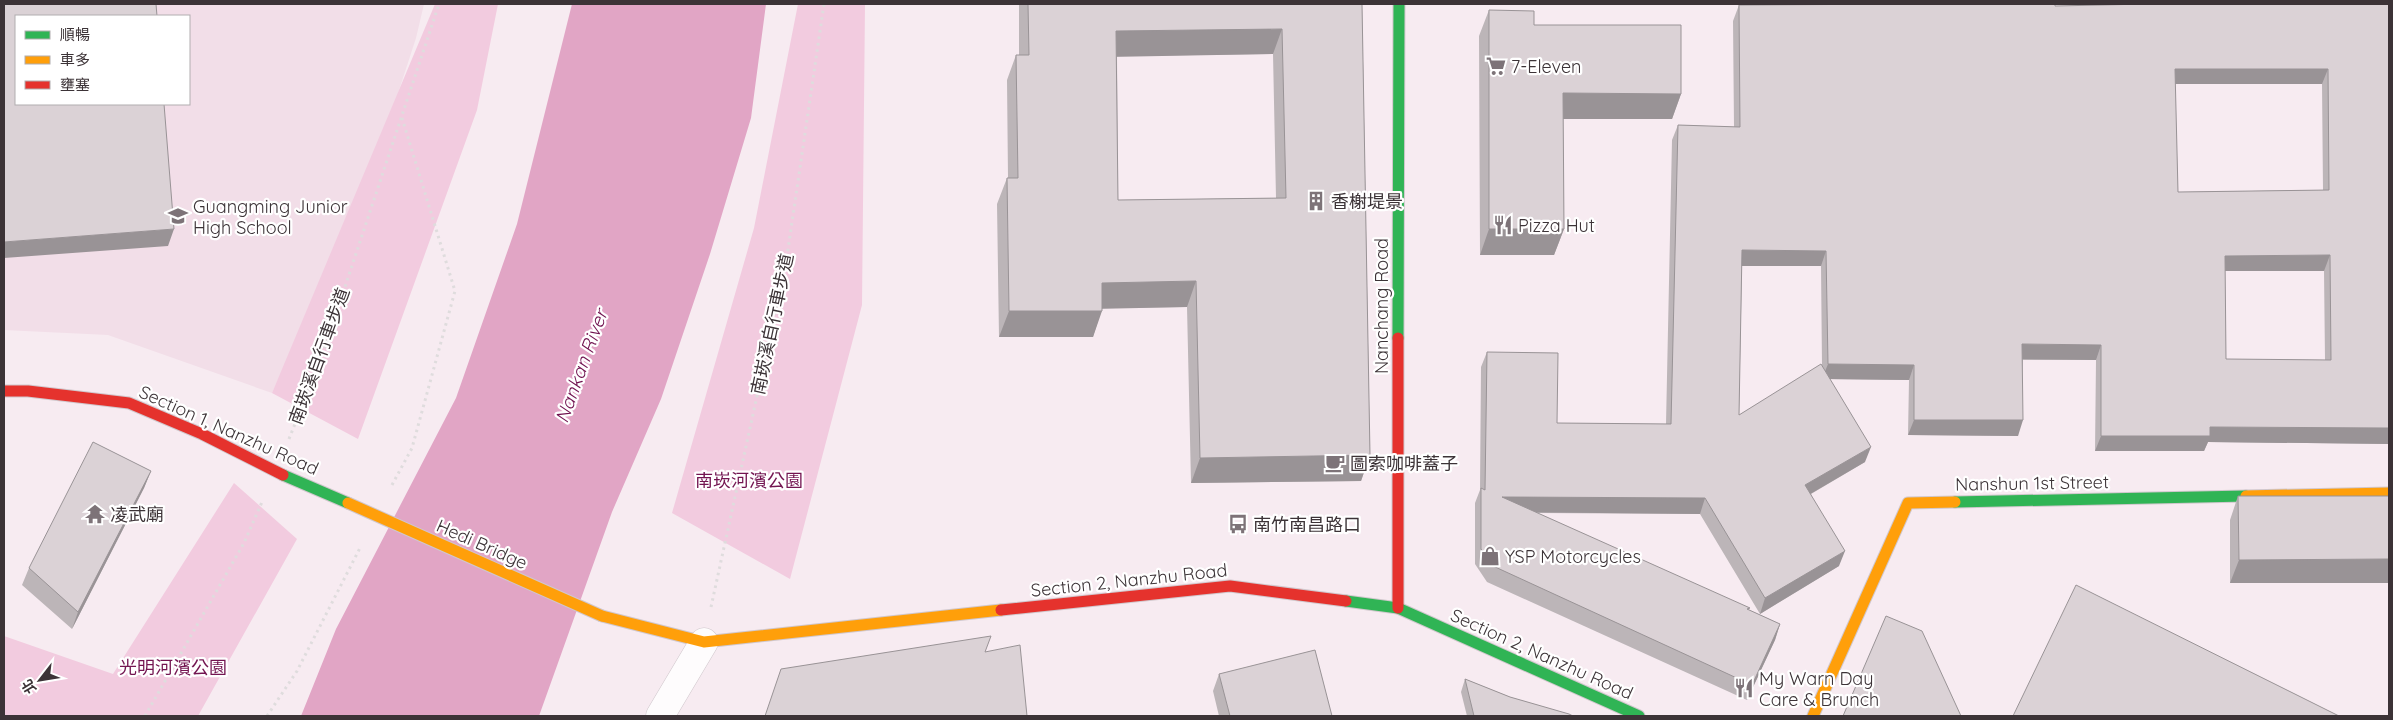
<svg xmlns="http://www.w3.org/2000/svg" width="2393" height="720" viewBox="0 0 2393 720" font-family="Quicksand,'Noto Sans TC',sans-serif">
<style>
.built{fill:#f2dee8;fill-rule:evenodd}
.green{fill:#f2cbdf}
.water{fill:#e1a5c5}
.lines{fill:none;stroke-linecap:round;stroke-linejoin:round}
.street-casing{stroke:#d0c7cc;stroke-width:29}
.fast-casing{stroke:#d0c7cc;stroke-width:13}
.slow-casing{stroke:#d0c7cc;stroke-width:13}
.jam-casing{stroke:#d0c7cc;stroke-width:13}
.path{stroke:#dfdcdd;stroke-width:3;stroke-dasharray:2.5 4;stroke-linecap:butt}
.street{stroke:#fefcfd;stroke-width:28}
.fast{stroke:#30b455;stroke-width:11}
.slow{stroke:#ff9f0a;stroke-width:11}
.jam{stroke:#e5322d;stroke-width:11}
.slow-bridge-casing{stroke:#d0c7cc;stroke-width:13;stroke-linecap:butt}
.slow-bridge{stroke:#ff9f0a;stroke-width:11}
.wall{fill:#bcb5b8;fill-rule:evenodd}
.shaded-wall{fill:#999396}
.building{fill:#dbd2d6;stroke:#999396;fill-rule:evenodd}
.labels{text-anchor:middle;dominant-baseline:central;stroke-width:4.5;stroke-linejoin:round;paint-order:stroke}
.poi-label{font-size:18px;fill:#3c3337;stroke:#fff;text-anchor:start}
.street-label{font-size:18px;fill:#3c3337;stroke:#fff}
.park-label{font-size:18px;fill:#731551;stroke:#fff}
.water-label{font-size:19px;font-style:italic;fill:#6f104e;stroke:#fff}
</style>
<rect width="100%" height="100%" fill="#f7ebf1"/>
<path class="built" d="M4,4H424L416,38L376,161L272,393L108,335L4,330ZM16,16H189V104H16Z"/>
<path class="green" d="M435,4H498L477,110L358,439L272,393Z
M798,4H865L862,305L790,579L672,513L754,228Z
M234,483L297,539L198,716H4V636L113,674Z"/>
<path class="water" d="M572,4H766L751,118L710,254L661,399L612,512L539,716H301L336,629L456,398L517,224Z"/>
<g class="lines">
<defs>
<path id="street" d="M660,716L704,642"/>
<path id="fast" d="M1398,338L1399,4
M283,475L348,503
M1955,502L2246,496
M1346,601L1398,608L1639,716"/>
<path id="slow" d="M2246,496L2389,493
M602,616L704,642L1001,610
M1813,716L1908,503L1955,502"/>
<path id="jam" d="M4,391H28L129,403L202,434L283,475
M1398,608V338
M1001,610L1230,586L1346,601"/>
</defs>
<use href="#street" class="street-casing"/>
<use href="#fast" class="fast-casing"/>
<use href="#slow" class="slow-casing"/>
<use href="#jam" class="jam-casing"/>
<path class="path" d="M289,439L323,353L439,4
M392,485L412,448L455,291L402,118
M711,607L786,263L824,4
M145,716L244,543L262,502
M267,716L297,671L361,546"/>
<use href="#street" class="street"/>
<use href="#fast" class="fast"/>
<use href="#slow" class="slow"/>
<use href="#jam" class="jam"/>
<defs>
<path id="slow-bridge" d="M348,503L602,616"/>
</defs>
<use href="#slow-bridge" class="slow-bridge-casing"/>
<use href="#slow-bridge" class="slow-bridge"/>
</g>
<path class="wall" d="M1019,4H1362L1370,455L1361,481L1191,483L1187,307L1102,308L1093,337H999L997,204L1007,178H1008L1007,80L1016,55H1019ZM1273,54L1276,198L1118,200L1117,56Z
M2389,4V444L2208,442L2204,451H2095L2096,360H2023L2018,436L1908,435L1909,380L1830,379L1865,462L1811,494L1839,566L1760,614L1700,514L1537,513L1780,624L1775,640L1747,700L1487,582L1475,564V503L1480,490L1481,367L1487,352L1557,423L1666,424L1672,140L1678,125L1734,127L1733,21L1739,5L2055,6ZM2175,84H2322L2323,190L2178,192ZM1742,266H1821L1822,366L1739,415ZM2225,271H2324L2325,360L2226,359Z
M1489,10L1534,25L1681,94L1672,119H1563L1564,229L1554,255H1480L1479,36Z
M151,471L144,488L72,629L22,585L29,568Z
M2238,496H2389V583H2230V520Z
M1219,674L1332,716H1219L1213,691Z
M1465,679L1510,697L1573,716H1467L1461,692Z"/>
<path class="shaded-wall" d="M1282,29L1273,54L1107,57L1116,31Z
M2175,69H2328L2322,84H2169Z
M1563,93L1681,94L1672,119H1554Z
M174,229L168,246L4,258V242Z
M1489,229H1564L1554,255H1480Z
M1742,250L1826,251L1821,266H1737Z
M2330,255L2324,271H2220L2225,256Z
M1196,281L1187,307L1092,309L1102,283Z
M1009,311H1102L1093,337H999Z
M2022,344L2101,345L2096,360L2017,359Z
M1828,364L1914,365L1909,380L1822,379Z
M1914,420H2023L2018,436L1908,435Z
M2210,427L2389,428V444L2208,442L2204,451H2095L2101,436Z
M1871,447L1865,462L1800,500L1805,485Z
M1370,455L1361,481L1191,483L1200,458Z
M151,471L144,488L72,629L78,612Z
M1502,497L1705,498L1700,514L1496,512Z
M1845,551L1839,566L1760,614L1765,598Z
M2389,559V583H2230L2239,560Z
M1780,624L1775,640L1747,700L1752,685Z"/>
<path class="building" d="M4,4H156L157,16H16V104H164L174,229L4,242Z
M1028,4H1362L1370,455L1200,458L1196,281L1102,283V311H1009L1007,178H1018L1016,55H1029ZM1282,29L1286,198L1118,200L1116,31Z
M1923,4H2055V6L2147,4H2389V428L2210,427V436H2101V345L2022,344L2023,420H1914V365L1828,364L1826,251L1742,250L1739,415L1821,364L1871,447L1805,485L1845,551L1765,598L1705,498L1502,497L1750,608L1747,609L1780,624L1752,685L1493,566L1481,549V488L1485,490L1487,352L1558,353L1557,423L1671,424L1678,125L1740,127L1739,5ZM2175,69H2328L2329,190L2178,192ZM2330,255L2331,360L2226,359L2225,256Z
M1489,10L1534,11V25H1681V94L1563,93L1564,229H1489Z
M93,442L151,471L78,612L29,568Z
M2238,496H2389V559L2239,560Z
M2076,585L2339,716H2013Z
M1886,616L1922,631L1961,716H1843Z
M991,636L985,652L1020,645L1027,716H765L781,669Z
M1315,650L1332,716H1230L1219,674Z
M1465,679L1510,697L1569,714L1573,716H1474Z"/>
<defs>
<symbol id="supermarket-bare" viewBox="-9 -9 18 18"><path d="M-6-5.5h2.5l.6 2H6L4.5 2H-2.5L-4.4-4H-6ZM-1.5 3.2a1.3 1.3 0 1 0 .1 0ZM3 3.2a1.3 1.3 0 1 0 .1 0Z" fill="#7d7378" stroke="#fff" stroke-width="2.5" paint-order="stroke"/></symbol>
<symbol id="building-bare" viewBox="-9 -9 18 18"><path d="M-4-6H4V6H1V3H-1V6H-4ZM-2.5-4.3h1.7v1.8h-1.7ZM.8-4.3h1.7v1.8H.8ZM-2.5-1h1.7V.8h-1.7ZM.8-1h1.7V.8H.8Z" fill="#7d7378" stroke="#fff" stroke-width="2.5" paint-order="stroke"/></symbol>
<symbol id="school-bare" viewBox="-9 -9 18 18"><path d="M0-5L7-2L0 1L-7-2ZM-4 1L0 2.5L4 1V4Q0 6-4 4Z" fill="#7d7378" stroke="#fff" stroke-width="2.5" paint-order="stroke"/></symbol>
<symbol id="restaurant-bare" viewBox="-9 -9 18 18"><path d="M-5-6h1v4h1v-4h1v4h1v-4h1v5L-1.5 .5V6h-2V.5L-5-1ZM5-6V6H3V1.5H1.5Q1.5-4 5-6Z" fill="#7d7378" stroke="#fff" stroke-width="2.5" paint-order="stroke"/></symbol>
<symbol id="cafe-bare" viewBox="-9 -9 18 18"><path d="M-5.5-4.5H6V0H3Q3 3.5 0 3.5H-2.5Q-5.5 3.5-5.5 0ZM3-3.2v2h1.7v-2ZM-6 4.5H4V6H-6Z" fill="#7d7378" stroke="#fff" stroke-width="2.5" paint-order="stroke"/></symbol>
<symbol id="temple-bare" viewBox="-9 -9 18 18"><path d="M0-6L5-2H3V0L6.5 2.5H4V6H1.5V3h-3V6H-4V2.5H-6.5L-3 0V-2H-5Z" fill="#7d7378" stroke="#fff" stroke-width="2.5" paint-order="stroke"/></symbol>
<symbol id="bus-bare" viewBox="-9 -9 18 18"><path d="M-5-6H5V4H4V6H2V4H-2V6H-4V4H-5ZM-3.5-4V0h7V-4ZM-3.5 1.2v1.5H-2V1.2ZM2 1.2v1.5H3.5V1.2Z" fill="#7d7378" stroke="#fff" stroke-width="2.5" paint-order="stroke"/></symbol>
<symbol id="shop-bare" viewBox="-9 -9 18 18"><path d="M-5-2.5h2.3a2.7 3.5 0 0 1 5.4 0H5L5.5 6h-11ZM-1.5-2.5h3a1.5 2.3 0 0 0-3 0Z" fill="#7d7378" stroke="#fff" stroke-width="2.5" paint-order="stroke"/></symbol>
</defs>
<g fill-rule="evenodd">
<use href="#supermarket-bare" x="1482" y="52" width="28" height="28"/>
<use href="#building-bare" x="1302" y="187" width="28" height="28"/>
<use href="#school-bare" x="164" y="202" width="28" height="28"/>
<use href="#restaurant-bare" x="1489" y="211" width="28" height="28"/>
<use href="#cafe-bare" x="1321" y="449" width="28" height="28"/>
<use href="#temple-bare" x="81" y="500" width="28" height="28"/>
<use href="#bus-bare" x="1224" y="510" width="28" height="28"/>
<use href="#shop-bare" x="1476" y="542" width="28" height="28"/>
<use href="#restaurant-bare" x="1730" y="674" width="28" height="28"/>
</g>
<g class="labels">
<g class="poi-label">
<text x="1511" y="66">7-Eleven</text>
<text x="1331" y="201">香榭堤景</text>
<text x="193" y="206">Guangming Junior<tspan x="193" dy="21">High School</tspan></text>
<text x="1518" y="225">Pizza Hut</text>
<text x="1350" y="463">圖索咖啡蓋子</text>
<text x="110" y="514">凌武廟</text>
<text x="1253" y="524">南竹南昌路口</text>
<text x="1505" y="556">YSP Motorcycles</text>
<text x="1759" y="678">My Warn Day<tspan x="1759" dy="21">Care &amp; Brunch</tspan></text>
</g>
<g class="street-label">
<text transform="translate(1381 306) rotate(-90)">Nanchang Road</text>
<text transform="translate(772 324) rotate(-78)">南崁溪自行車步道</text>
<text transform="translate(319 356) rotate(-70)">南崁溪自行車步道</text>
<text transform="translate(229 430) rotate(24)">Section 1, Nanzhu Road</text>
<text transform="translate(2032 483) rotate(-1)">Nanshun 1st Street</text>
<text transform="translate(482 544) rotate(24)">Hedi Bridge</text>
<text transform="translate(1129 580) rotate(-6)">Section 2, Nanzhu Road</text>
<text transform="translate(1542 654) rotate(24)">Section 2, Nanzhu Road</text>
</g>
<g class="park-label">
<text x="749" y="480">南崁河濱公園</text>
<text x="173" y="667">光明河濱公園</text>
</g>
<g class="water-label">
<text transform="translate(581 366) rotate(-70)">Nankan River</text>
</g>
</g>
<rect width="2393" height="720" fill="none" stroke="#3c3337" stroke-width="10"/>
<rect x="15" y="15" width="175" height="90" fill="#ffffff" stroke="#b1adaf"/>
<rect x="25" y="31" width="25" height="8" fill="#30b455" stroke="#b1adaf"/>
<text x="60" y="40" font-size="15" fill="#3c3337">順暢</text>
<rect x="25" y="56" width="25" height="8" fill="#ff9f0a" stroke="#b1adaf"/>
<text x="60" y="65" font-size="15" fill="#3c3337">車多</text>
<rect x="25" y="81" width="25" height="8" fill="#e5322d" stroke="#b1adaf"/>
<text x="60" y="90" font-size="15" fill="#3c3337">壅塞</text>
<g transform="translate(40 680) rotate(239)" stroke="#ffffff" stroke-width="4" paint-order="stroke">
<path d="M0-4L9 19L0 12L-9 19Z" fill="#3c3337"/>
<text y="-8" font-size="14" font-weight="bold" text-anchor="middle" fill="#3c3337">北</text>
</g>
</svg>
